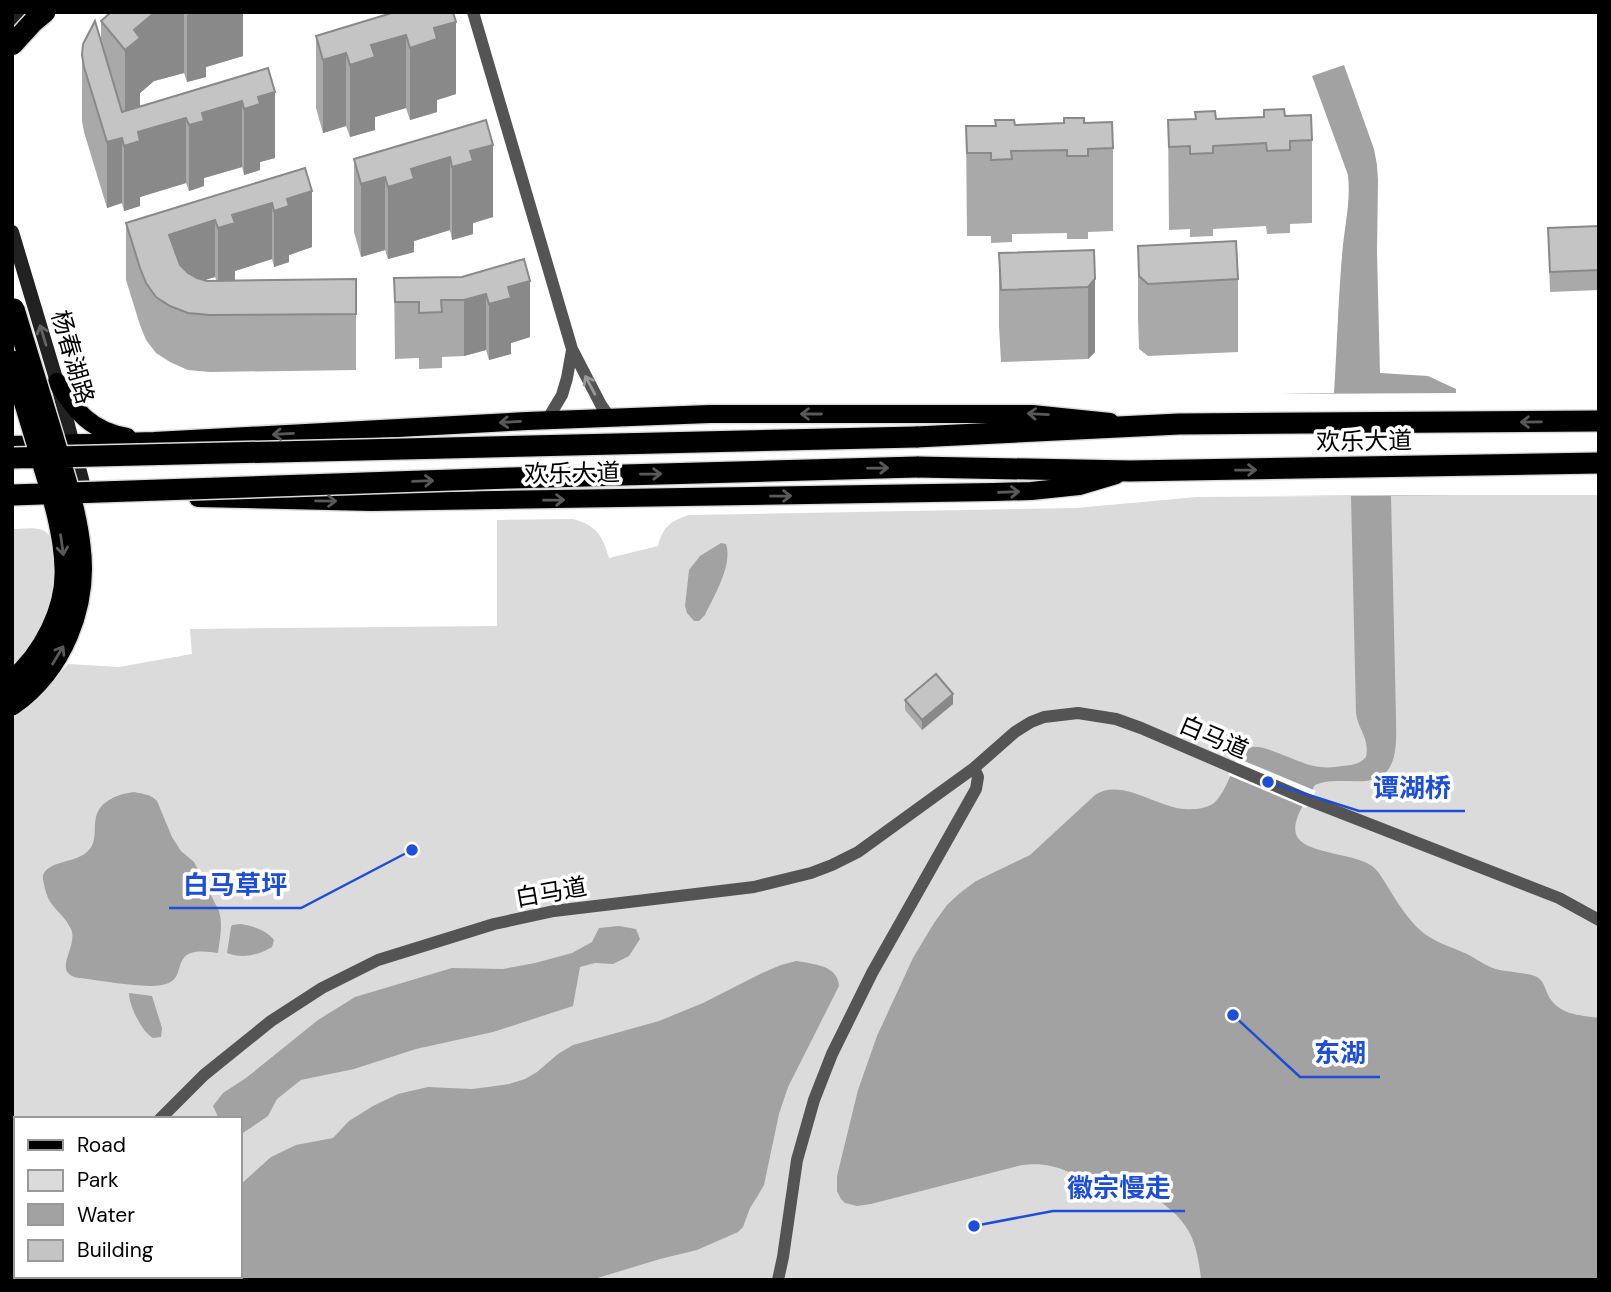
<svg xmlns="http://www.w3.org/2000/svg" width="1611" height="1292" viewBox="0 0 1611 1292" font-family="'DM Sans','Noto Sans SC',sans-serif">
<style>
.green{fill:#dbdbdb;fill-rule:evenodd}
.water{fill:#a2a2a2}
.pier{fill:#fff}
.lines{fill:none;stroke-linecap:round;stroke-linejoin:round}
.primary-casing{stroke:#dbdbdb;stroke-width:21}
.highway-casing{stroke:#dbdbdb;stroke-width:24}
.street{stroke:#545454;stroke-width:12}
.secondary{stroke:#212121;stroke-width:14}
.primary{stroke:#000;stroke-width:18}
.highway{stroke:#000;stroke-width:21}
.highway-bridge-casing{stroke:#dbdbdb;stroke-width:24;stroke-linecap:butt}
.highway-bridge{stroke:#000;stroke-width:21}
.wall{fill:#a9a9a9;fill-rule:evenodd}
.shaded-wall{fill:#898989}
.building{fill:#c4c4c4;stroke:#898989;stroke-width:2}
.oneway{stroke:#646464}
.oneway2{stroke:#989898}
.oneway3{stroke:#595959}
.labels{text-anchor:middle;dominant-baseline:central;stroke-width:7;stroke-linejoin:round;paint-order:stroke}
.street-label{font-size:24px;fill:#000;stroke:#fff}
.leader{fill:none;stroke:#1d4ed8;stroke-width:2.5}
.callout-dot{fill:#1d4ed8;stroke:#fff;stroke-width:2.5}
.callout-label{font-size:26px;text-anchor:middle;font-weight:bold;fill:#1d4ed8;stroke:#fff;stroke-width:7;stroke-linejoin:round;paint-order:stroke}
</style>
<rect width="100%" height="100%" fill="#fff"/>
<path class="green" d="M1463,495H1599V1280H12V716C37,698 49,687 68,664L119,667L192,654L190,629L497,626V520L573,519C596,525 603,536 609,558L658,546C663,527 670,521 689,515L1076,508L1197,497ZM16,1119H240V1276H16Z
M12,529C26,529 44,524 51,538C58,595 52,624 12,666Z"/>
<path class="water" d="M1344,65L1374,149L1377,165L1378,180L1377,252L1380,373L1428,376L1456,389V495L1391,496L1396,717C1396,738 1400,775 1371,780C1364,782 1356,781 1349,781C1337,781 1326,780 1315,785C1308,798 1288,824 1298,838C1309,854 1354,853 1372,866C1380,872 1385,883 1391,892C1399,905 1408,919 1420,930C1433,942 1452,947 1467,954C1477,959 1485,966 1496,969C1506,972 1530,973 1537,977C1544,981 1545,989 1548,995C1558,1015 1579,1015 1599,1018V1280H1201C1200,1267 1197,1250 1192,1238C1184,1217 1157,1196 1136,1189C1123,1185 1108,1185 1094,1181C1065,1173 1056,1161 1022,1165L871,1204L857,1206L845,1203L841,1199L837,1191V1176L858,1090L877,1036L913,958L934,923L947,905L960,893L976,881L1030,855L1095,795C1123,776 1163,813 1193,809C1200,809 1208,807 1214,803C1228,792 1236,750 1253,747C1265,745 1296,762 1310,765C1319,768 1332,768 1342,766C1351,765 1359,765 1366,757C1370,738 1358,730 1356,713L1351,496H1281L1280,394L1334,393C1337,348 1338,302 1342,256C1344,228 1351,203 1348,175L1312,76Z
M721,543L726,544C733,565 714,596 705,615L699,621H694L687,613L685,606L689,570L700,556Z
M134,792C143,794 151,794 157,801L172,837L181,851L194,862L219,911C223,925 220,938 218,953C210,952 200,950 191,953C174,959 185,978 166,984C148,990 100,980 79,978C50,973 79,947 71,929C62,910 48,909 44,884C43,880 42,876 44,873C51,861 77,862 87,852C98,842 93,830 96,817C100,800 119,794 134,792Z
M241,924C252,926 267,930 274,940L272,947C259,955 242,959 227,953L231,927L232,925Z
M619,926L636,929L640,939L629,956L613,964L595,963L580,967L573,1006L493,1032L416,1049L354,1069L301,1080L277,1099L268,1116L240,1135V1119H219L213,1106L223,1093L246,1078L318,1020L355,997L452,968L503,969L535,963L572,953L592,942L599,928Z
M796,961C813,964 838,965 839,986L788,1087L779,1114L764,1185L757,1197L750,1208L743,1227L738,1232L697,1250L660,1259L591,1280H161L163,1276H240V1185L271,1157L296,1145L333,1138L349,1121L373,1106L398,1094L428,1087L472,1089L488,1087L509,1084L525,1079L537,1072L558,1054L573,1045L659,1021L703,1003L762,973L781,965Z
M129,993L152,996L162,1028L161,1037L153,1038C142,1032 129,1006 129,993Z"/>
<path class="pier" d="M1459,393L1460,495L1277,496L1276,394Z
M1237,758L1316,791L1306,808L1228,775Z"/>
<g class="lines">
<defs>
<path id="primary" d="M57,382C75,411 91,431 127,437
M12,445L154,441L527,421L710,414H1032L1110,422
M198,498L371,502L994,492L1031,491L1079,486L1116,475"/>
<path id="highway" d="M916,437L1179,424L1599,421
M917,467L1130,471L1599,463"/>
</defs>
<use href="#primary" class="primary-casing"/>
<use href="#highway" class="highway-casing"/>
<path class="street" d="M473,12L572,349L601,405L610,418
M547,420L562,395L567,378L572,350
M160,1119L204,1075L271,1021L322,988L378,960L494,924L554,911L754,887L811,873L832,865L858,852L974,768L1015,732L1031,722L1044,717L1078,713L1116,719L1141,728L1313,802L1559,898L1599,920
M12,1268L16,1265
M778,1280L783,1257L797,1160L814,1100L832,1054L872,973L976,789L978,777L974,768"/>
<path class="secondary" d="M12,22L38,15
M12,232L57,382L86,495"/>
<use href="#primary" class="primary"/>
<use href="#highway" class="highway"/>
<defs>
<path id="highway-bridge" d="M12,45L33,22L45,12
M12,361C22,395 33,429 43,464C53,497 64,532 65,568C67,609 43,655 12,681
M12,458L916,437
M12,495L511,478L917,467
M12,705C62,670 88,606 80,546C76,509 63,472 53,437C40,394 27,352 14,309"/>
</defs>
<use href="#highway-bridge" class="highway-bridge-casing"/>
<use href="#highway-bridge" class="highway-bridge"/>
</g>
<path class="wall" d="M111,12H243V56L206,67V77L187,82L184,73L154,81L140,93V106L138,107L268,68L275,158L260,162V170L244,175L242,167L204,178V186L189,191L186,183L140,197V206L124,211L122,203L107,208L84,132L82,121V55L101,40V21Z
M395,12L456,94L437,100V112L410,120L406,108L375,117V130L350,137L346,126L323,133L316,108V36Z
M1285,116L1312,140V223L1290,224V233L1267,234L1266,226L1213,229V236L1190,237V229L1169,230L1168,120Z
M486,120L493,217L473,223V234L452,240L450,230L414,241V252L388,259L385,250L361,257L354,232V159Z
M1084,123L1113,148V231L1088,232V239H1067V233L1012,234V242L991,243V236H967L966,126Z
M305,168L312,247L289,255V262L274,267L272,259L235,271V280L232,281L356,314V370L210,372L188,370L170,362L156,353L146,340L140,325L126,280V223ZM215,277L217,281L204,280Z
M1599,226V290L1550,292L1548,228Z
M1138,246L1238,279V352L1148,356L1139,349L1138,319Z
M999,253L1095,279V352L1088,359L1001,362L999,326Z
M524,259L530,337L511,343V354L489,360L486,350L464,356L442,357V368L419,369V358L395,359L394,278L462,277Z
M905,700L953,704L922,730L905,710Z"/>
<path class="shaded-wall" d="M159,12H184V73L154,81L140,93V106L125,118V50L134,30L154,13Z
M195,12H243V56L206,67V77L187,82V15Z
M456,22V94L437,100V112L410,120V48L434,28Z
M406,35V108L375,117V130L350,137V65L371,45Z
M346,53V126L323,133V60Z
M275,92V158L260,162V170L244,175V109L258,97Z
M242,101V167L204,178V186L189,191V125L202,113Z
M186,118V183L140,197V206L124,211V146L138,132Z
M122,138V203L107,208V142Z
M493,145V217L473,223V234L452,240V167L470,151Z
M450,157V230L414,241V252L388,259V187L411,169Z
M385,177V250L361,257V184Z
M312,191V247L289,255V262L274,267V211L287,199Z
M272,203V259L235,271V280L218,285V228L232,215Z
M215,220V277L169,291V235Z
M1095,279V352L1088,359V287Z
M530,281V337L511,343V354L489,360V304L508,287Z
M486,294V350L464,356V300Z
M953,694V704L922,730V720Z"/>
<path class="building" d="M111,12H159L154,13L134,30L140,38L125,50L101,21Z
M395,12H453L456,22L434,28L437,39L410,48L406,35L371,45L375,57L350,65L346,53L323,60L316,36Z
M95,21L122,112L268,68L275,92L258,97L260,104L244,109L242,101L202,113L204,121L189,125L186,118L138,132L140,141L124,146L122,138L107,142L84,67L82,55L83,44Z
M1284,109L1285,116L1311,115L1312,140L1290,141V150L1267,151L1266,143L1213,146V153L1190,154V146L1169,147L1168,120L1196,119L1195,112L1215,111L1216,119L1264,117V110Z
M1064,118H1084V123L1112,122L1113,148L1088,149V156H1067V150L1011,151L1012,159L991,160V153H967L966,126H996L995,120H1014L1015,125L1064,123Z
M486,120L493,145L470,151L473,161L452,167L450,157L411,169L414,179L388,187L385,177L361,184L354,159Z
M305,168L312,191L287,199L289,206L274,211L272,203L232,215L235,223L218,228L215,220L169,235L180,265L188,273L197,278L207,281L356,279V314L210,315L188,313L170,306L156,297L146,283L140,268L126,223Z
M1599,226V270L1550,272L1548,228Z
M1236,241L1238,279L1148,284L1139,276L1138,246Z
M1094,250L1095,279L1088,287L1001,290L999,253Z
M524,259L530,281L508,287L511,298L489,304L486,294L464,300H441L442,312L419,313V302H395L394,278L462,277Z
M936,674L953,694L922,720L905,700Z"/>
<defs><path id="oneway-shaft" d="M-6 0H5M1.5-3L5.5 0L1.5 3" fill="none" stroke-width="1.6" stroke-linecap="round" stroke-linejoin="round" transform="scale(1.75)"/></defs>
<use class="oneway" href="#oneway-shaft" transform="translate(43 335) rotate(-107)"/>
<use class="oneway2" href="#oneway-shaft" transform="translate(590 385) rotate(-118)"/>
<g class="oneway3">
<use href="#oneway-shaft" transform="translate(811 414) rotate(180)"/>
<use href="#oneway-shaft" transform="translate(1038 414) rotate(-177)"/>
<use href="#oneway-shaft" transform="translate(510 422) rotate(177)"/>
<use href="#oneway-shaft" transform="translate(1531 422) rotate(179)"/>
<use href="#oneway-shaft" transform="translate(283 434) rotate(177)"/>
<use href="#oneway-shaft" transform="translate(878 468) rotate(-1)"/>
<use href="#oneway-shaft" transform="translate(1246 470) rotate(-1)"/>
<use href="#oneway-shaft" transform="translate(651 474) rotate(-1)"/>
<use href="#oneway-shaft" transform="translate(423 481) rotate(-2)"/>
<use href="#oneway-shaft" transform="translate(1009 492) rotate(-2)"/>
<use href="#oneway-shaft" transform="translate(781 496) rotate(-1)"/>
<use href="#oneway-shaft" transform="translate(554 500) rotate(-1)"/>
<use href="#oneway-shaft" transform="translate(326 501) rotate(1)"/>
<use href="#oneway-shaft" transform="translate(62 545) rotate(82)"/>
<use href="#oneway-shaft" transform="translate(58 655) rotate(-59)"/>
</g>
<g class="labels">
<g class="street-label">
<text transform="translate(73 357) rotate(74)">杨春湖路</text>
<text transform="translate(1364 441) rotate(-1)">欢乐大道</text>
<text transform="translate(572 473) rotate(-1)">欢乐大道</text>
<text transform="translate(1214 737) rotate(23)">白马道</text>
<text transform="translate(551 892) rotate(-10)">白马道</text>
</g>
</g>
<path class="leader" d="M1268 782L1359 811H1465M412 850L301 908H169M1233 1015L1300 1077H1380M974 1226L1053 1211H1185"/>
<g class="callout-dot">
<circle cx="1268" cy="782" r="7"/>
<circle cx="412" cy="850" r="7"/>
<circle cx="1233" cy="1015" r="7"/>
<circle cx="974" cy="1226" r="7"/>
</g>
<g class="callout-label">
<text x="1412" y="797">谭湖桥</text>
<text x="235" y="894">白马草坪</text>
<text x="1340" y="1062">东湖</text>
<text x="1119" y="1197">徽宗慢走</text>
</g>
<rect width="1611" height="1292" fill="none" stroke="#000000" stroke-width="28"/>
<rect x="14" y="1117" width="228" height="161" fill="#ffffff" stroke="#999999" stroke-width="2"/>
<rect x="28" y="1140" width="35" height="10" fill="#000000" stroke="#999999" stroke-width="2"/>
<text x="77" y="1152" font-size="21" fill="#000000">Road</text>
<rect x="28" y="1170" width="35" height="21" fill="#dbdbdb" stroke="#999999" stroke-width="2"/>
<text x="77" y="1187" font-size="21" fill="#000000">Park</text>
<rect x="28" y="1204" width="35" height="21" fill="#a2a2a2" stroke="#999999" stroke-width="2"/>
<text x="77" y="1222" font-size="21" fill="#000000">Water</text>
<rect x="28" y="1240" width="35" height="21" fill="#c4c4c4" stroke="#999999" stroke-width="2"/>
<text x="77" y="1257" font-size="21" fill="#000000">Building</text>
</svg>
